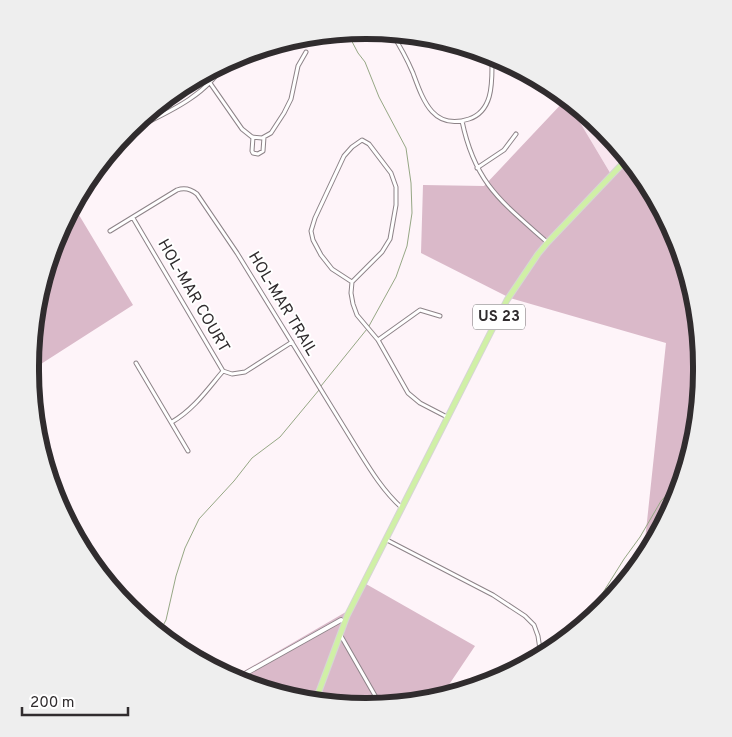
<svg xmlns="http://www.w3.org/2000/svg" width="732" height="737" viewBox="0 0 732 737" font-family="Overpass,sans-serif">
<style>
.built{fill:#f8e6ef}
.green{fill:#dab9c9}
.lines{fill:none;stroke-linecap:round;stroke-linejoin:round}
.stream{stroke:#96a785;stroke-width:1}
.minor-casing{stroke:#8d8388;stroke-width:5}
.tertiary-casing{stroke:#8d8388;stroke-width:5.5}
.primary-casing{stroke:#d6d5d5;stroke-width:7}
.minor{stroke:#fff;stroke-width:3}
.tertiary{stroke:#fff;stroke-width:4}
.primary{stroke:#d0f0a6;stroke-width:5}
.labels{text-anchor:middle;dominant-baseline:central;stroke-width:4;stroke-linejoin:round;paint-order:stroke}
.shield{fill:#fff;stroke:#6e6b6d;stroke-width:1}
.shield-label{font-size:15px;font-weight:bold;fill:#302c2e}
.street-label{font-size:16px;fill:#302c2e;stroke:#fff}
.rim{fill:none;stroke:#302c2e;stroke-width:6}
</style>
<rect width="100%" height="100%" fill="#fef4f9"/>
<path class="built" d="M564,96L603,128L628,158L611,174Z"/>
<path class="green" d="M566,99L612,176L628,158C706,253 720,385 677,498C669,519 655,539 645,558L643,559L666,343L510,298L421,253L423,185L484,186Z
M73,205L133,305L30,371L36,301L55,238Z
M366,584L475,646L440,698L432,700L366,707L301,701L232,678L351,609Z"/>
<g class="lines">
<path class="stream" d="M347,32L358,53L365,62L379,97L406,148L411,183L412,213L407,246L396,277L369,326
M321,386L367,329
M582,626L624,559L640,537L661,501L678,483L687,460L697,421
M159,633L166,620L176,576L185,548L199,519L234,481L252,458L280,437L319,390"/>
<defs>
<path id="minor" d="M391,32C400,46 407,59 413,73C423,100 433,131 469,119C493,111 492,83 492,63
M393,36L398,33
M210,83L242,129L252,137L262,138L271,133L284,113L291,99L298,66L306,52
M462,121C475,184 502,202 547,242
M131,126H140C171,111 208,94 225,62
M253,137L252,151L253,153L258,154L263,151L264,137
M477,168L504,150L516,134
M133,218L223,371L232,374L245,372L292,342
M110,231L177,190C185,187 191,189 197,194L237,253L358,450C371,471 384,492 402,508
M352,282L332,269L321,255L313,240L311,231L315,218L344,156L352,147L362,140L369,144L391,173L396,187V205L390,239L382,252L352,282L351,293L353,304L357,315L378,340L408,393L420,403L447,417
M378,340L420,310L440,316
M136,363L188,451
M172,422C194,409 207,390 223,371
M387,540L493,595L525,616L534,625L538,636L541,656
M341,636L381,706"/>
<path id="tertiary" d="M234,680L341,620"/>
<path id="primary" d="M315,702L347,616L507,300L538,254L548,242L628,158"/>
</defs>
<use href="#minor" class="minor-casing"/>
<use href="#tertiary" class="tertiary-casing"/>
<use href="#primary" class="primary-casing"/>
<use href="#minor" class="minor"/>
<use href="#tertiary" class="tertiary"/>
<use href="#primary" class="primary"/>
</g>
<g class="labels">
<rect class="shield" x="473" y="304.5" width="52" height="25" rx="4"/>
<g class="shield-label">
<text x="499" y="317">US 23</text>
</g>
<g class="street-label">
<text transform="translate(193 296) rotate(60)">HOL-MAR COURT</text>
<text transform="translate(282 304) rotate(59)">HOL-MAR TRAIL</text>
</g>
</g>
<path d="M0 0H732V737H0ZM366 39H366A327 327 0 0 1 693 366V371A327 327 0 0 1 366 698H366A327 327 0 0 1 39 371V366A327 327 0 0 1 366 39Z" fill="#eee" fill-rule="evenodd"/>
<path class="rim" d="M366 39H366A327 327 0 0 1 693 366V371A327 327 0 0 1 366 698H366A327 327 0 0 1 39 371V366A327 327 0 0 1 366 39Z"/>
<path d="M22 707v8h106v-8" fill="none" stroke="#302c2e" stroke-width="2.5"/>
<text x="30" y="707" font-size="15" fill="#302c2e" stroke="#ffffff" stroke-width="4" paint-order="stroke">200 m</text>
</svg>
